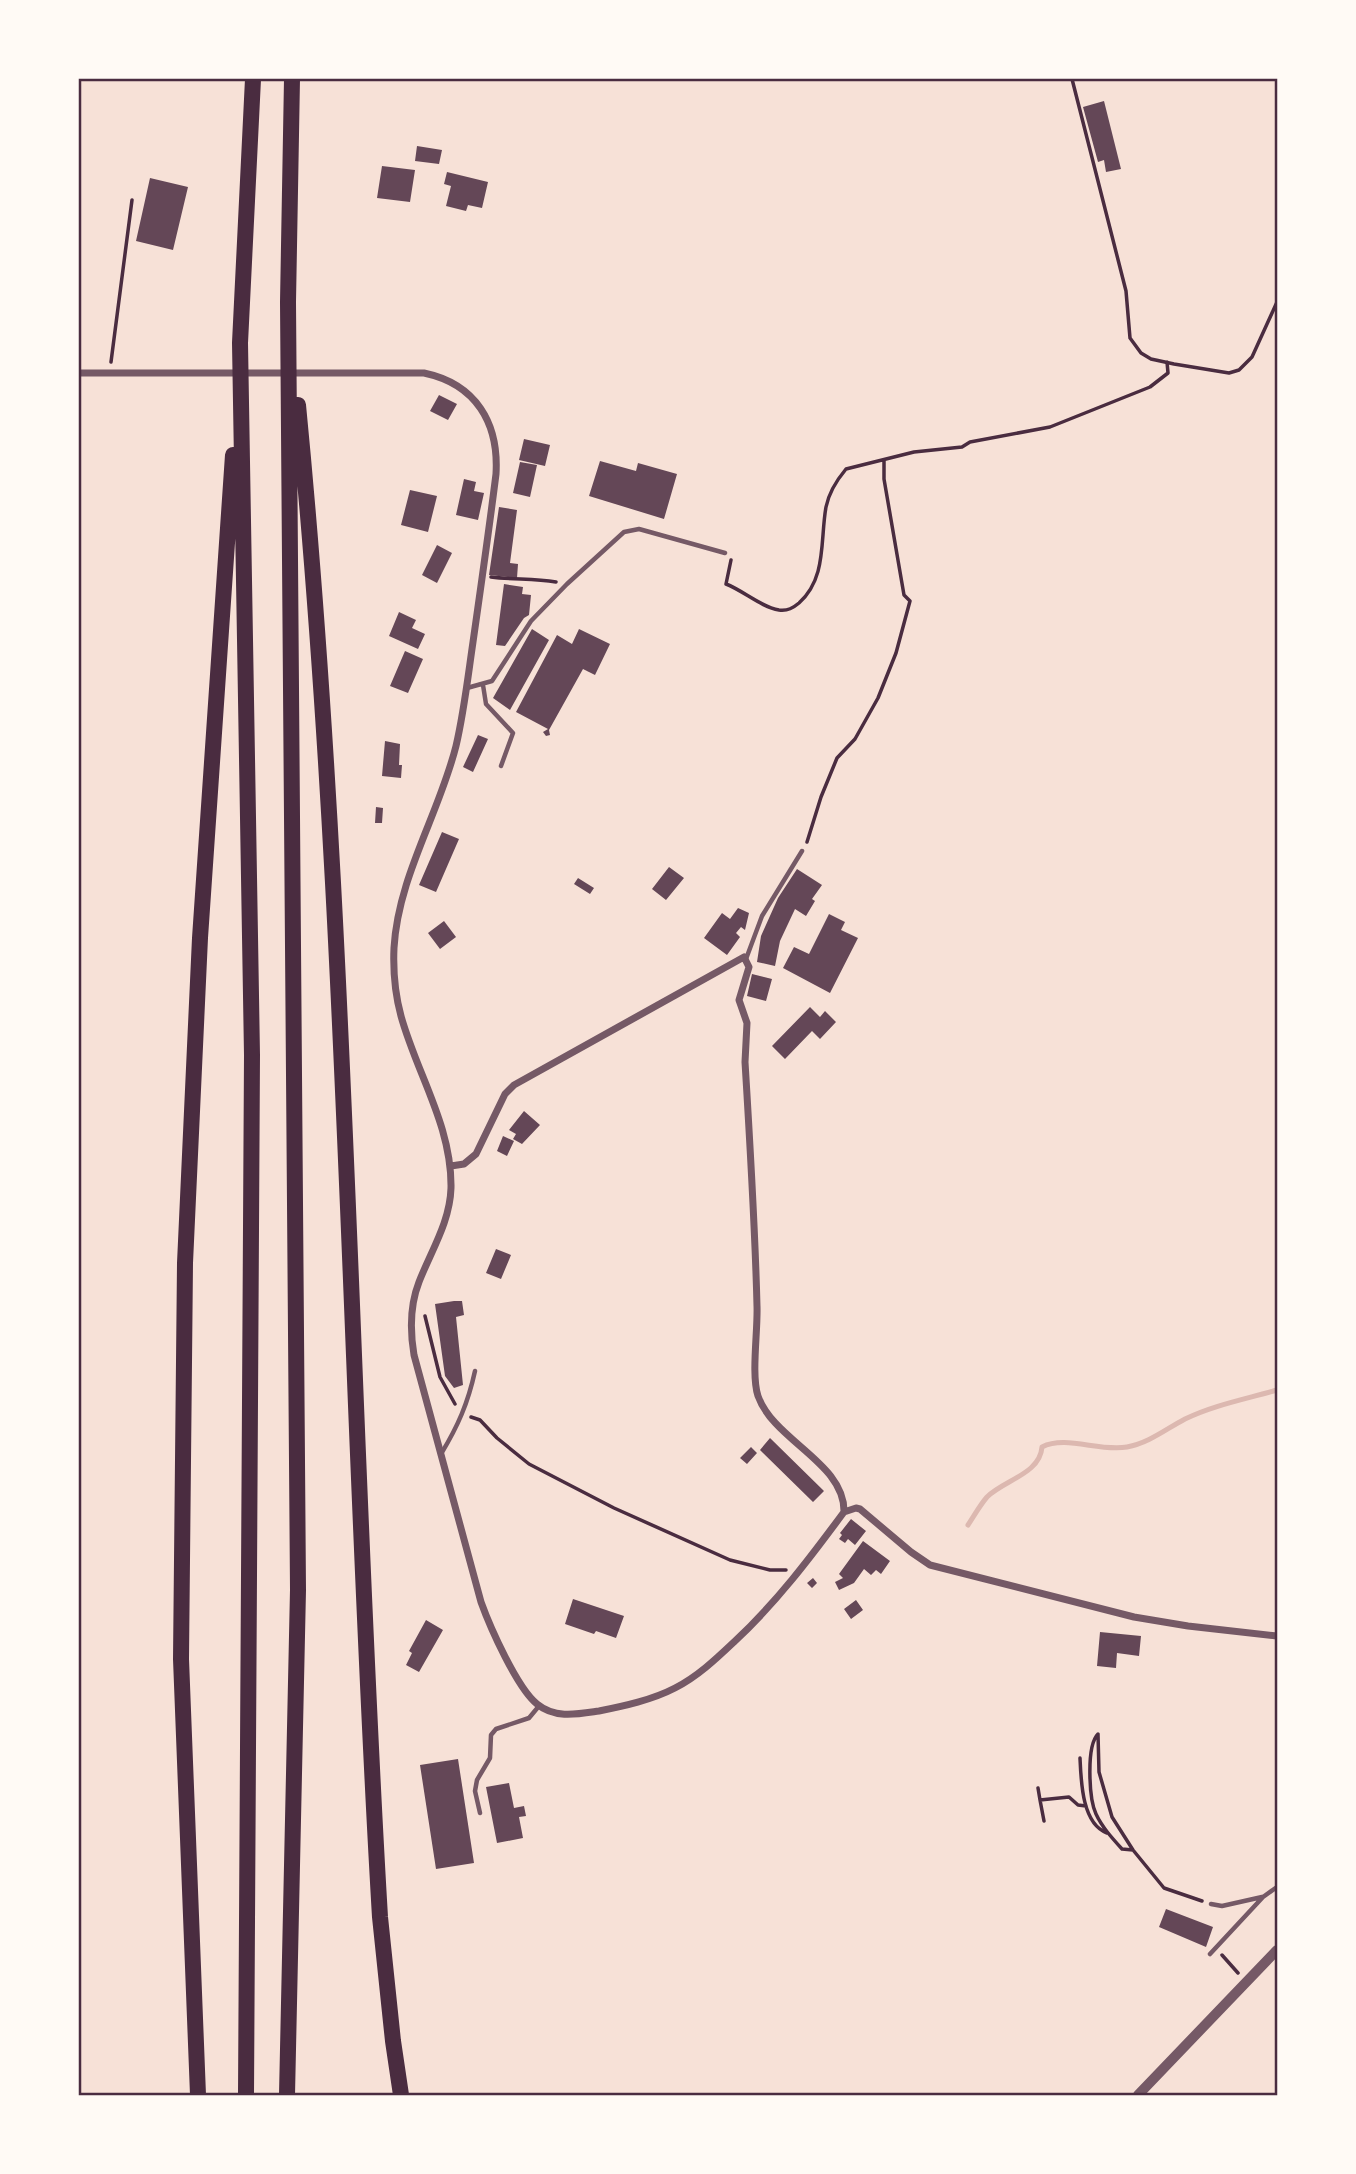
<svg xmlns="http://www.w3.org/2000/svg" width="1356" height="2174" viewBox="0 0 1356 2174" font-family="Lato,sans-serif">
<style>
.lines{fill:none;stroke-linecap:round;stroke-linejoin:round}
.stream{stroke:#dcb8b0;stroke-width:5}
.building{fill:#644757}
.path{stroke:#4a2c40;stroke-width:3.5}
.service{stroke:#755966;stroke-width:4.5}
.minor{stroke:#755966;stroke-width:7}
.tertiary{stroke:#755966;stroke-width:10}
.motorway{stroke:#4a2c40;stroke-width:16}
.neatline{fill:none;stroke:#4a2c40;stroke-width:2.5}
</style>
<rect width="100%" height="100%" fill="#f7e1d7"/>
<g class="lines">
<path class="stream" d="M968,1525C974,1516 980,1505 987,1497C1004,1480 1040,1474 1042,1447C1066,1435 1099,1452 1127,1447C1149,1443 1166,1429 1185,1419C1214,1405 1246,1399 1277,1390"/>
</g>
<path class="building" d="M1104,101L1121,169L1106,172L1104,160L1098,162L1083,107Z
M417,146L442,150L439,164L415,161Z
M382,166L415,170L410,202L377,198Z
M447,172L488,182L482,208L468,205L466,211L446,206L451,186L444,184Z
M150,178L188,187L173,250L136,241Z
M439,395L457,404L448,420L430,411Z
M524,439L550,445L545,466L519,460Z
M600,461L636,471L638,463L677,474L664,519L589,496Z
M520,462L537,465L530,497L513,493Z
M464,479L476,482L474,491L484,493L478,520L456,515Z
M410,490L437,496L428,532L401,525Z
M499,507L517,510L510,563L518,564L517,578L489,575Z
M437,545L452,553L437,583L422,575Z
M504,584L523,587L522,594L531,595L529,615L524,618L505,646L496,645Z
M399,612L416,620L412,628L425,634L418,649L389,636Z
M532,629L549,640L510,710L493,698Z
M579,629L610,644L595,675L583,669L549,730L550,735L546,736L543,732L548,729L516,712L557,635L572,644Z
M405,651L423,659L408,693L390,686Z
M478,735L488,739L473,772L463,767Z
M385,741L400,744L399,765H402L401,778L382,776Z
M376,807L383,808L382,823H375Z
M442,832L459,839L436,892L419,885Z
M669,867L684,878L666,900L652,889Z
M797,869L822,885L812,899L815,901L806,916L795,909L780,941L775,966L757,962L761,936L778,898Z
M578,878L594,888L590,894L574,884Z
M738,908L749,913L745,930L741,927L736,933L740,937L727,955L704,938L722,913L730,919Z
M829,914L845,922L841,930L858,938L830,993L783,968L794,947L809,954Z
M444,921L456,937L440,949L428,933Z
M752,974L772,979L766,1001L747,996Z
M810,1007L820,1017L825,1011L836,1022L820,1039L812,1031L785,1059L772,1046Z
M524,1111L540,1125L522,1144L513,1139L516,1134L509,1130Z
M503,1136L514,1141L507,1156L497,1151Z
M496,1249L511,1255L501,1279L486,1273Z
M454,1301H462L464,1315L456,1317L463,1385L454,1388L445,1376L435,1304Z
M770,1438L824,1491L813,1502L760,1450Z
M751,1447L757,1453L747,1464L740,1458Z
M851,1519L866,1531L855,1545L848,1539L845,1543L839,1539L842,1535L840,1533Z
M863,1541L890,1561L881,1574L876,1570L871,1575L864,1569L854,1583L839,1590L835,1582L843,1578L839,1574Z
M813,1578L817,1583L812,1588L807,1583Z
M573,1599L624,1616L616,1638L596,1631L594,1634L565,1624Z
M856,1600L863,1610L851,1619L844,1609Z
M426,1620L443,1630L419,1672L406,1665L412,1653L409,1651Z
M1100,1632L1141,1636L1139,1656L1117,1653L1116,1668L1097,1666Z
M458,1759L474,1863L436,1869L420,1765Z
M509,1783L514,1808L524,1806L526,1816L519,1817L523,1838L497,1843L486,1787Z
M1166,1909L1213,1927L1206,1947L1159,1927Z"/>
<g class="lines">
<path class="path" d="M1072,79L1126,291L1130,338L1141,353L1151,359L1174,364L1229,373L1239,370L1252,357L1277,302
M111,362L132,200
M731,560L726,584C744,591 761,607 779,610C788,611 793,608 799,603C827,578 820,540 826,507C829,492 836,481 846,469L914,452L962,447L970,442L1050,427L1150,387L1168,373L1167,362
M491,577C514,580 533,578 556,582
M807,842L821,797L837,758L855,739L878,698L896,653L910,601L904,595L884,479V461
M425,1316L440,1377L455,1404
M471,1417L480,1420L497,1438L529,1464L614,1508L730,1560L770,1570H786
M1080,1758C1081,1781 1082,1824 1107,1833
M1038,1788L1040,1800
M1044,1821L1040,1800L1069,1797L1078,1805L1086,1806
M1133,1850L1122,1849C1112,1838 1102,1827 1096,1814C1089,1799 1086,1746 1098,1734L1099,1772L1112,1817L1133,1850L1164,1888L1202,1901
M1222,1955L1238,1973"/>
<path class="service" d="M483,685L486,704L513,733L501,766
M467,688L492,681L531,621L567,584L624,532L639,529L725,553
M746,959L762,916L802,851
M441,1454C458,1426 468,1403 475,1371
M480,1813L475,1791L477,1780L490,1758L491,1735L496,1729L529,1718L539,1706
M1211,1904L1222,1906L1262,1897
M1210,1954L1263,1897L1277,1887"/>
<path class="minor" d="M79,373H424C476,384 499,423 496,474C489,530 481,586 473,642C468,676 464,712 456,746C439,814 398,877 394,948C393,971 395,994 401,1016C417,1074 452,1126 451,1188C450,1222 431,1251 419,1282C410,1305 410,1331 414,1355L481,1602C490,1627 517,1688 537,1704C555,1719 578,1714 599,1711C624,1706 652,1700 675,1688C697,1677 716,1659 734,1642C776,1603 810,1558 844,1512
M451,1166L464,1164L476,1154L505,1094L514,1085L744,957L749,967L739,1000L747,1023L745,1062C750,1143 755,1224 757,1306C758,1330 751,1375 758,1396C774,1441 845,1463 844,1512
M844,1512L856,1508L860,1509L911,1552L930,1565L1134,1617L1188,1626L1277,1636"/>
<path class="tertiary" d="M1138,2095L1277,1950"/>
<path class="motorway" d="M298,405C347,908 350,1413 380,1917L393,2041L401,2095
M198,2095L181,1659L185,1263L200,938L233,455
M246,2095L252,1055L240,343L253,79
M287,2095L298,1590L288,302L292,79"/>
</g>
<rect width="1356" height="2174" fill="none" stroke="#fffaf5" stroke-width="161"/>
<rect x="80" y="80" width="1196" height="2014" class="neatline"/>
</svg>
